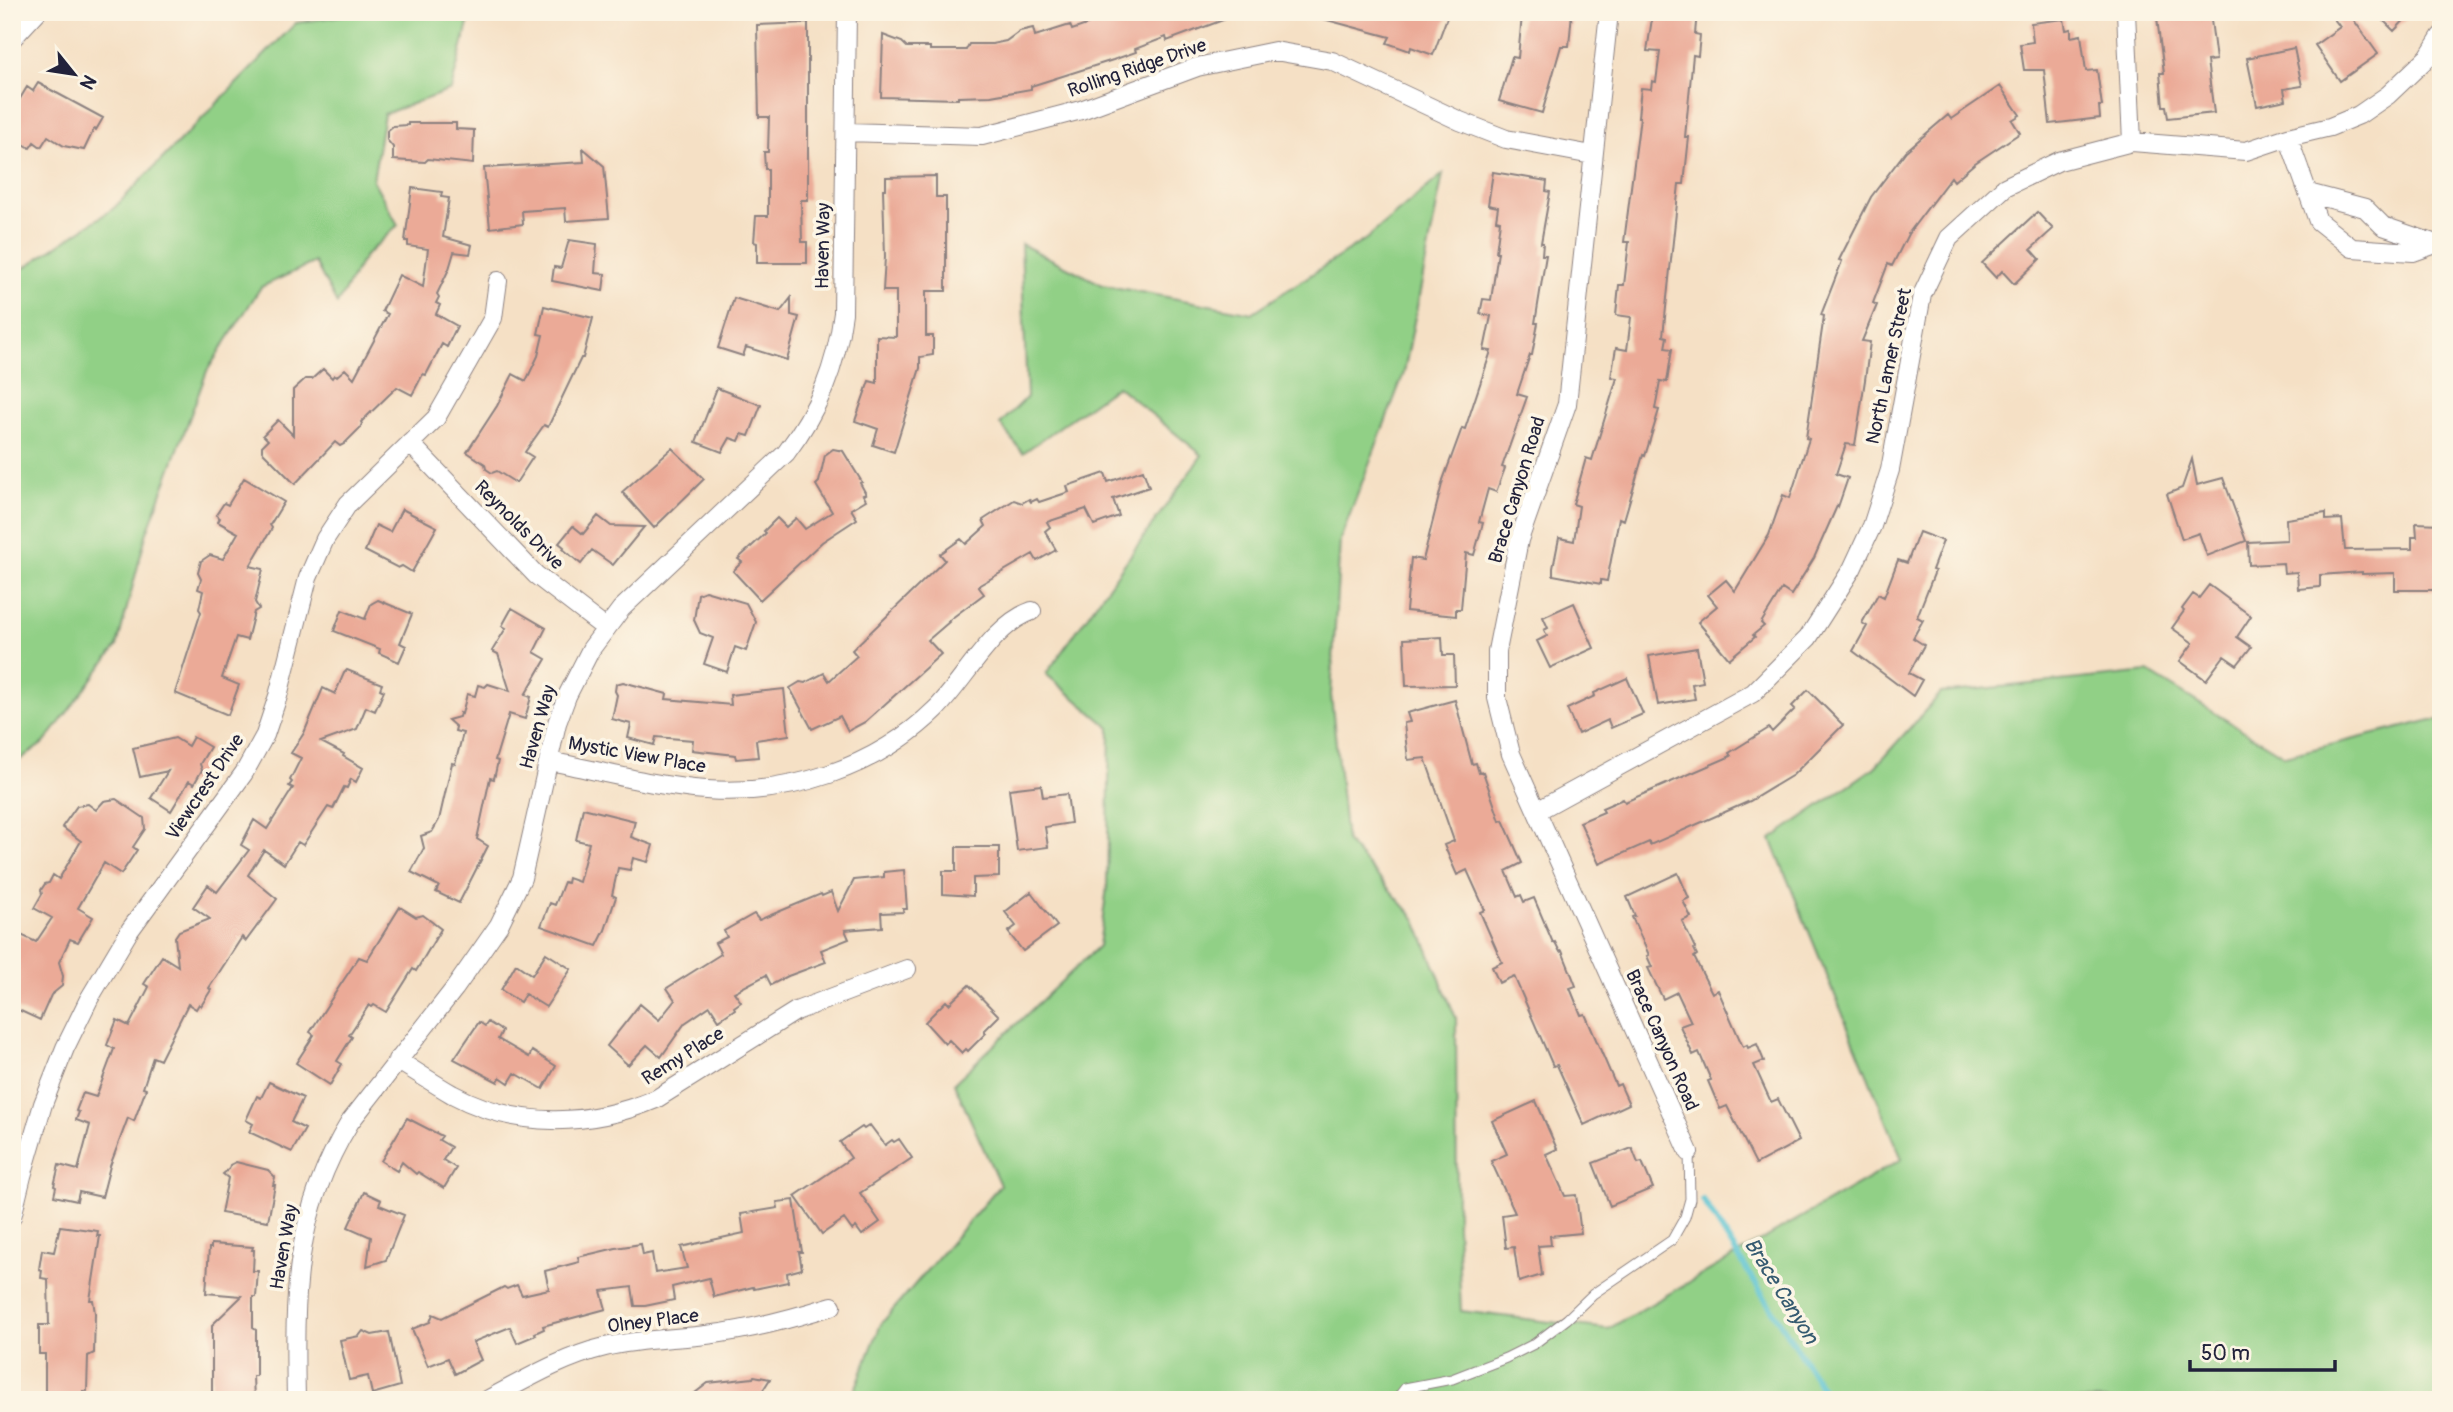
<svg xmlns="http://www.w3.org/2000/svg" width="2453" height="1412" viewBox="0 0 2453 1412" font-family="Pangolin,sans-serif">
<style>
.green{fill:#91d086;stroke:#5a7960;stroke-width:2}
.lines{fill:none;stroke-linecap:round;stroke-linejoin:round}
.stream{stroke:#57c2d2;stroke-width:6}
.building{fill:#ebaa97}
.service-casing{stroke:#8c8180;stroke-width:11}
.minor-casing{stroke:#8c8180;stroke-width:20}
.service{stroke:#fff;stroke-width:9}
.minor{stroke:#fff;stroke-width:18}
.labels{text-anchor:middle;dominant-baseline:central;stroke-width:7;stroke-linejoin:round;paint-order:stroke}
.street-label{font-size:19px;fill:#22223b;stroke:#fcf5e5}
.water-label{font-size:21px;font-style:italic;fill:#355a70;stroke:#fcf5e5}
</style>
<rect width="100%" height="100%" fill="#fcf5e5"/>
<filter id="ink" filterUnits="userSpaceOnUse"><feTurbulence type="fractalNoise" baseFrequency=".0143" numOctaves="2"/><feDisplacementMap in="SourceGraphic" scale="14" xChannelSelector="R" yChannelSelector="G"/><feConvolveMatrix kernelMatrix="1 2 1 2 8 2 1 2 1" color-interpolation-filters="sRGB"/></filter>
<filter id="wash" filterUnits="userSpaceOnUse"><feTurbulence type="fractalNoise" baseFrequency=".00686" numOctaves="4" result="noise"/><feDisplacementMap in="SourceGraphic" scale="28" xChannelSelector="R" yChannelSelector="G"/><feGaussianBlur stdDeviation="1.57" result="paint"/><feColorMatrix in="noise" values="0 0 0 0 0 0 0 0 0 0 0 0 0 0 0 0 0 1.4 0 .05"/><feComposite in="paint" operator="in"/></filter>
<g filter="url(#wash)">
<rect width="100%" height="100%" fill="#f5e0c5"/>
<path class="green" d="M362,12H471L451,90L384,114L373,180L398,225L364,257L337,304L315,262L261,287L207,371L146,535L117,646L45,742L12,765V276L114,208L296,23Z
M1443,174L1404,373L1340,540L1331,695L1346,841L1415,918L1456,1018L1457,1226L1461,1311L1608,1329L1902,1159L1771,839L1875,767L1941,693L2148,672L2285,756L2432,720H2441V1400H851L881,1324L1000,1185L954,1083L1099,946L1107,887L1110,728L1046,674L1202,455L1117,386L1023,453L1000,424L1027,397L1021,244L1103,285L1252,313L1366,239Z"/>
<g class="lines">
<path class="stream" d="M1703,1200L1829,1400"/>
</g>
<g id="blocks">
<path class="building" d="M1098,12L1239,14L1167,41L1166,37L1135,49L1136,52L1113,60L1031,86V89L991,96L958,97V99L881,97L883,35L902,42L907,47H930V50H966L969,44H992L1006,41L1020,31L1033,28L1035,36L1070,25L1072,30L1101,20Z
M1317,12H1449L1433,55L1411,47L1410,51L1387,43L1390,37L1316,17Z
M1527,12H1572L1569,46H1561L1542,113L1499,101L1512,57L1518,58L1522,15L1527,16Z
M1653,12H1697L1695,34L1700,35L1698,56L1693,55L1685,137H1689L1684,184H1679L1663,336L1667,337L1665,348L1672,349L1667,382L1660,381L1655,409L1659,410L1645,456L1643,455L1624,520L1619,518L1607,581L1601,580V584L1553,575V568L1559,538L1574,541L1579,506L1573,504L1586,458L1592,460L1617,378L1611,377L1616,348L1627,350L1631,317L1616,315L1619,285H1624L1629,242H1624L1640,117H1638L1641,88L1651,89L1652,81L1656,82L1660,52L1647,51Z
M2189,12H2210L2216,60L2207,61L2214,113L2168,118L2166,106H2163L2160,73H2164L2157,18L2190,14Z
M2344,12H2348L2378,54L2340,81L2315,45L2340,27L2334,19Z
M2375,12H2412L2394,31Z
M2064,19L2066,30L2071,29V37L2081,35L2086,71L2097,70L2102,106H2099L2100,118L2050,124L2044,70H2024L2020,44L2033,42L2031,23Z
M808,23V200H801L802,242H807V263H757V243L754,242L756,216H768V169H765L764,152H768L769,117H759L757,25Z
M2294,48L2302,86L2284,89L2286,100L2257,106L2247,58Z
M38,83L103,118L96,130L94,129L84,150L64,146L48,136L41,147L34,142L30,148L12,137V112L27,87L33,91Z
M2000,86L2020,115L2012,120L2020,133L1975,163L1954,181L1951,177L1908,234L1892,266L1888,264L1873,303L1877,305L1862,341L1870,342L1865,380L1855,445L1846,444L1836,474L1848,478L1838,507L1837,506L1814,558L1791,595L1782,589L1761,623L1764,626L1753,635L1755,637L1729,659L1698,622L1717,606L1708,595L1726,580L1735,591L1769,535L1783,495L1790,498L1809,439L1806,438L1824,316L1821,315L1842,261L1839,260L1871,197L1906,151L1948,115L1951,119Z
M408,123H456V129L474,130L473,164L428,159L425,162L393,160V147L387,140V131L393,126L408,125Z
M583,148L604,166L609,218L566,221L565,208L522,211L523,224L490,228L484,168L584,162Z
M1493,172L1547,181L1546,191L1550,192L1541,243H1543L1542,255H1546L1535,323H1538L1532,355H1530L1517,394L1527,397L1502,467L1505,468L1496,492L1488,489L1479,522L1483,523L1474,555L1466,553L1461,609H1456V616L1406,611L1411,558L1423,560L1443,480L1462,428L1465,429L1491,351L1484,350L1491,316L1480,314L1483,299L1491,300L1498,252H1496L1500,221L1496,220L1498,207L1488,205Z
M936,176V197H946V291H926V336H933V355L920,357V368L894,452L873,445L878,429L855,421L869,381L877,383V336L896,337V291H883L885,257L883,189H886V177Z
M412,188L442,192L441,197L449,198L443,237L472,245L470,254L454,252L449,269L437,294L439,297L436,303L440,305L436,314L457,326L447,347L442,344L426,375L423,374L412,395L397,387L361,422L362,424L360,428L344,444L340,446L335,442L295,484L262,451V446L268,440L263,435L278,420L293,435V390L305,379H312L323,369L332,378L334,375L336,377L345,369L354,378L388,314L382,311L399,275L423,287L428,249L408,246V241H405Z
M2037,212L2053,229L2031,249L2040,259L2014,284L2002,271L1996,278L1982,263Z
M569,240L597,244L595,273L605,274L603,291L552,281L554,267L561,268Z
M734,298L780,312L791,298V315L799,317L787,360L746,347L743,356L718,348Z
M544,306L593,318L583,358H581L548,427L544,425L525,452L533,457L516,483L497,471L492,473L486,469L485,464L467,452L497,406L513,374L526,381L538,356L543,335L538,334Z
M717,388L761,405L749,436L742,434L739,441L730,438L722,452L696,442Z
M672,448L704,479L654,528L622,492Z
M833,449L843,451L862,482L860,483L866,494L863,495L866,500L851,509L857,519L822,542L760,600L733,571L742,562L738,559L766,533L764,531L777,518L786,527L796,518L805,529L832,512L816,485L819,482L825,455Z
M2192,459L2197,485L2223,478L2246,541L2207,556L2199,533L2182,539L2167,494L2182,488Z
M1143,470L1149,487L1113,499L1119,516L1094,525L1086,509L1047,522L1050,527L1045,531L1056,550L1037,561L1033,554L978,586L984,594L948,621L949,622L928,640L941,654L865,722L848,731L840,716L812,729L790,688L800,682L805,683L824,673L829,681L857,656L852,650L945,560L940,554L961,539L966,544L986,526L983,520L1014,500L1022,503L1029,499L1031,502L1037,499L1039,502L1069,492L1067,486L1105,473L1108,482Z
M244,478L284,502L270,525L272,528L250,566L263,569L255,602L259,609L254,612L247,640L236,637L222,678L239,685L228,715L175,693L201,612L199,609L203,591L198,589L201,579L198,573L201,561L210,555L223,559L238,533L218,522L220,518L216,515L224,503L228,505Z
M402,509L437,527L412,572L402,566L398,568L365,551L376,525L390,532Z
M2326,513V520L2342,519L2345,550L2412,549V537H2417L2416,523L2441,524V577H2435V590H2395V573L2362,574V572L2320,575V587L2298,589L2297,572L2284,573L2283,563L2249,565L2248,542L2287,540L2286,519Z
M598,516L611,526L644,527L613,565L592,550L581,564L563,549L564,547L559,543L573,526L583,534Z
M1919,532L1943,541L1932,570L1935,571L1917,617L1923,620L1913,638L1924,645L1909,673L1922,680L1913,696L1853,651L1867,626L1862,623L1878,594L1884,597L1898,560L1907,563Z
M2209,585L2251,616L2237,637L2251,647L2237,665L2224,656L2206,680L2180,661L2193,643L2172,628L2184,611L2182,609L2193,594L2199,598Z
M705,591L746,603L756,622L746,651L735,647L727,672L704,664L713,638L700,633L694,620L698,594Z
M378,600L412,614L400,643L406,646L399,662L379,653L380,649L334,631L342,610L365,619L371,604Z
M1574,603L1594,648L1550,668L1537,641L1547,636L1544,630L1548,628L1543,617Z
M512,608L546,628L534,652L546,659L525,695L531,697L525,719L509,714L495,760L498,761L494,779L490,778L477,839L488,846L459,903L436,892L439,886L411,872L424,848L421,836L432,832L439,820L452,763L455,764L463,733L455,731L456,727L448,720L459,717L460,713L462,714L467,694L475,696L478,685L485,687L488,684L510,691L498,654L492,651L506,628L502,626Z
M1442,637L1443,655H1454L1455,685L1406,686L1404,639Z
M1697,648L1703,682L1692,684L1695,699L1658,705L1649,656Z
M347,670L382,684L380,689L384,691L375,711L366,707L357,729L321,742L344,754L343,756L363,768L356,782L351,779L347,788L344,787L333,809L328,807L303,845L298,842L284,864L264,850L248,875L277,899L246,941L242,937L209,988L211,990L201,1006L199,1004L196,1009L188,1004L160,1060L153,1057L143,1088L146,1089L134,1121L128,1118L110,1166L102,1197L79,1192L77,1201L54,1196L56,1187L54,1186L59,1165L78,1170L90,1125L76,1120L79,1112L76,1111L83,1093L96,1097L114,1049L107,1045L117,1020L129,1026L149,987L144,984L162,956L178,966L175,937L179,931L210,919L193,907L208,885L217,892L249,850L241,845L254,820L267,829L293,788L289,786L292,782L290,780L301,758L291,753L304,733L323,688L335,694L344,673Z
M1627,678L1643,714L1611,728L1608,720L1578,734L1567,709L1595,696L1594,693Z
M623,682L667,694L666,699L731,705L730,695L784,689L789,735L756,740L758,757L736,759L735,755L692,750L693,740L656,737L654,745L628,738L631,724L612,719L617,695L615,691L616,684Z
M1808,690L1843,725L1793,775L1750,801L1650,845L1649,842L1599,864L1580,822L1604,812L1602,808L1623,799L1625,802L1731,756L1729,753L1769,728L1772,732L1795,709L1792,706Z
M1455,700L1472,764L1476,763L1479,773L1483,772L1500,821L1503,820L1522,863L1506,871L1517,897L1521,895L1524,902L1534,898L1553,943L1555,942L1560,952L1562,951L1576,986L1570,988L1581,1015L1585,1014L1616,1086L1620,1084L1629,1104L1584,1125L1557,1065L1553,1066L1514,976L1499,983L1492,967L1502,962L1480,912L1485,910L1467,870L1457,875L1444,845L1454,841L1425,758L1408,760L1404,723L1410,722L1407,713Z
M193,737L210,747L200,764L202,770L194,784L189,781L171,811L151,798L168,771L140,777L133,748L175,738L188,746Z
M1041,785L1043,797L1067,794L1071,823L1045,827L1048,847L1017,851L1009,789Z
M116,799L144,818L145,829L133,847L137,850L121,874L104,863L78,908L93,917L78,942L70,939L59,962L63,976L62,986L51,995L40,1020L12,1007V949L19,934L36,942L52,918L34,908L42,894L41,890L45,884L49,883L53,875L59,879L81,841L62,827L77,806L88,804L96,810L104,801Z
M583,808L635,821L631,837L653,845L648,862L633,858L630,870L618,868L612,895L616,897L605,930L597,946L541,926L550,903L555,905L564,882L567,883L568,878L579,882L589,843L576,840Z
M956,847H999V877L973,878V896L943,894V871H956Z
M904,870L907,909H903L904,912L881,913L882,927L845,930L849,939L821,950L826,962L788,976L771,985L766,975L734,992L741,1002L734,1007L735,1009L719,1020L710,1006L685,1023L661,1057L647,1045L628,1065L607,1046L640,1004L659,1020L675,1000L667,988L721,954L715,943L727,937L724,931L754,914L759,920L821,894L822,896L831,892L838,911L854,880L884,877V872Z
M1678,873L1689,898L1683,901L1691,917L1682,921L1695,948L1694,949L1697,955L1694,957L1712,993L1718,990L1743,1047L1747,1045L1748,1048L1757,1044L1764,1061L1754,1065L1771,1102L1778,1099L1799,1141L1756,1164L1727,1106L1720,1109L1708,1081L1711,1080L1699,1052L1693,1055L1680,1026L1691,1022L1677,992L1663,999L1648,968L1652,967L1647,956L1649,955L1632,917L1635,916L1627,897Z
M1031,892L1057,926L1023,951L1008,932L1016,926L1005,912Z
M400,907L416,917L423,915L441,929L416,971L413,969L386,1012L374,1005L372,1007L369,1005L349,1035L352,1037L337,1061L342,1064L330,1085L296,1063L314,1035L310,1032L341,984L359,957L367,960Z
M546,953L571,969L546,1007L525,994L520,1002L501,990L516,964L532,975Z
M969,985L999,1016L984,1031L986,1033L968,1051L966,1049L962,1053L949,1040L945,1044L925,1022L946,1001L949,1004Z
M479,1022L485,1026L488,1022L502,1031L498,1039L529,1057L532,1051L556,1066L543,1089L515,1073L509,1083L500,1077L498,1082L454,1059Z
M269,1082L303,1098L291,1122L305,1129L292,1152L249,1132L253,1124L246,1120L257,1096L261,1098Z
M1536,1101L1557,1149L1546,1154L1565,1196L1576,1195L1581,1233L1550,1236L1551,1245L1538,1246L1542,1275L1519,1282L1514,1247L1506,1248L1502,1215L1515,1213L1491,1161L1507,1154L1492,1121Z
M407,1118L442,1136L439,1140L451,1147L443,1160L456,1168L444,1188L418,1172L416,1174L402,1162L397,1171L381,1161Z
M870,1125L885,1145L892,1140L894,1142L899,1139L912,1158L860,1193L880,1222L862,1235L856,1227L852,1230L844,1219L822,1234L795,1196L851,1158L840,1142L862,1127L864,1129Z
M1632,1148L1638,1163L1642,1162L1653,1188L1610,1206L1593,1163Z
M236,1162L268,1170L275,1177L273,1185H275L268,1221L221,1213L228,1178L223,1174L229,1169L230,1165Z
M364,1192L381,1200L379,1205L404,1215L386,1260L367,1266L371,1237L348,1227Z
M794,1200L802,1252H799L802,1269L787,1273L788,1282L754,1289L753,1287L714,1297L709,1278L672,1287L674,1300L645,1306H635L632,1287L601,1291L606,1309L543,1326L544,1329L535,1333L536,1335L517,1343L510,1327L473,1342L481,1360L455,1374L448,1358L428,1366L412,1329L430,1322L433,1314L442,1318L504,1287L507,1289L517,1285L522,1295L549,1289L545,1271L579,1262L578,1257L616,1248L641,1244L643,1255L652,1253L655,1273L687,1268L681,1247L744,1233L741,1214L778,1208L777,1202Z
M60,1226L98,1231L97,1236H100L90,1300H93L95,1313L94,1353L88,1356L87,1391H83V1400H45V1354H39V1325H49L48,1279L41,1278L42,1270L39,1269L42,1250L54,1252Z
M211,1244L253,1247L252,1250H254L253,1271H258L256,1297H253V1328L256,1330V1376H253L254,1400H212V1325L242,1296L206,1293L209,1248H211Z
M363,1331L372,1335L389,1332L400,1386L372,1394L368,1376L349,1380L340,1340L359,1336Z
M754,1376L770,1379L763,1390L764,1400H686L708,1383L753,1378Z"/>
</g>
</g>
<g filter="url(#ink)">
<use href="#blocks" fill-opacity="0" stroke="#8c8180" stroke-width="2"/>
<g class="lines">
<defs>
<path id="service" d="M1396,1400L1405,1388L1452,1379L1506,1358L1534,1344L1567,1319L1593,1294L1672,1240L1685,1217L1690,1199L1689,1152"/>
<path id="minor" d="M1609,12L1567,404L1519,540L1497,651V698L1511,754L1689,1152
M2126,12L2132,142
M12,39L37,12
M846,132L982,136L1081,110L1197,67L1275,51L1332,61L1460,121L1506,139L1592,155
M2288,137L2318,221L2352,248L2413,252L2441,242
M2308,193L2365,208L2383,226L2436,244
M410,443L536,575L605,628
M549,761C601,771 653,786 706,790C789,796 876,768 936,709C966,679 992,625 1032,611
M1537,811L1753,693L1808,638L1852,569L1872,526L1890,470L1922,295L1949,238L2005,187L2059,161L2132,142L2246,151L2288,137L2330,127L2359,115L2388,95L2428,57L2441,36
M397,1060C415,1071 433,1083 452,1094C517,1129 589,1127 656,1099L796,1011L907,969
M12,1217L22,1176L43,1104L65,1048L89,999L130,930L244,773L265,735L278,696L308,578L325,539L348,504L436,418L493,318L498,281
M296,1400C294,1295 293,1215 350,1122L455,988L499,925L522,878L557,723L567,696L591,649L621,609L786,453C819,409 836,368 843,313L847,12
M487,1400C525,1380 563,1357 605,1347C638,1339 673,1339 706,1335C750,1330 790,1319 832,1306"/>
</defs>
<use href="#service" class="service-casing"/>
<use href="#minor" class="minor-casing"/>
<use href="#service" class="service"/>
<use href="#minor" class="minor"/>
</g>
</g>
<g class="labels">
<g class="street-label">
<text transform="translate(1137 68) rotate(-19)">Rolling Ridge Drive</text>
<text transform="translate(823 246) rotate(-89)">Haven Way</text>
<text transform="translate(1889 366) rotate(-78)">North Lamer Street</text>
<text transform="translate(1517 490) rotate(-73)">Brace Canyon Road</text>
<text transform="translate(519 525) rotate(45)">Reynolds Drive</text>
<text transform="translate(538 727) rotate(-74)">Haven Way</text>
<text transform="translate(637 755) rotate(10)">Mystic View Place</text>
<text transform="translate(205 787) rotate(-56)">Viewcrest Drive</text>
<text transform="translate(1662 1040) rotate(66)">Brace Canyon Road</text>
<text transform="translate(683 1056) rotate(-32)">Remy Place</text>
<text transform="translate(284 1247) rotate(-80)">Haven Way</text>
<text transform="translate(653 1321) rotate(-7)">Olney Place</text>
</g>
<g class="water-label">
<text transform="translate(1781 1291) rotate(58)">Brace Canyon</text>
</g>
</g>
<rect width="2453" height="1412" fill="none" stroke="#fcf5e5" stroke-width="42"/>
<g transform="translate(74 74) rotate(120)" stroke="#fcf5e5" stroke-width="5" paint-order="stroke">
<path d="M0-5L12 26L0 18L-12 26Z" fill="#22223b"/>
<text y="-10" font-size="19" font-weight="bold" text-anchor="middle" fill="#22223b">N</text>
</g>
<path d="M2190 1360v10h145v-10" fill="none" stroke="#22223b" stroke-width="3.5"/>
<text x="2201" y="1360" font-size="21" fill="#22223b" stroke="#fcf5e5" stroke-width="5" paint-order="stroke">50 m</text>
</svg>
